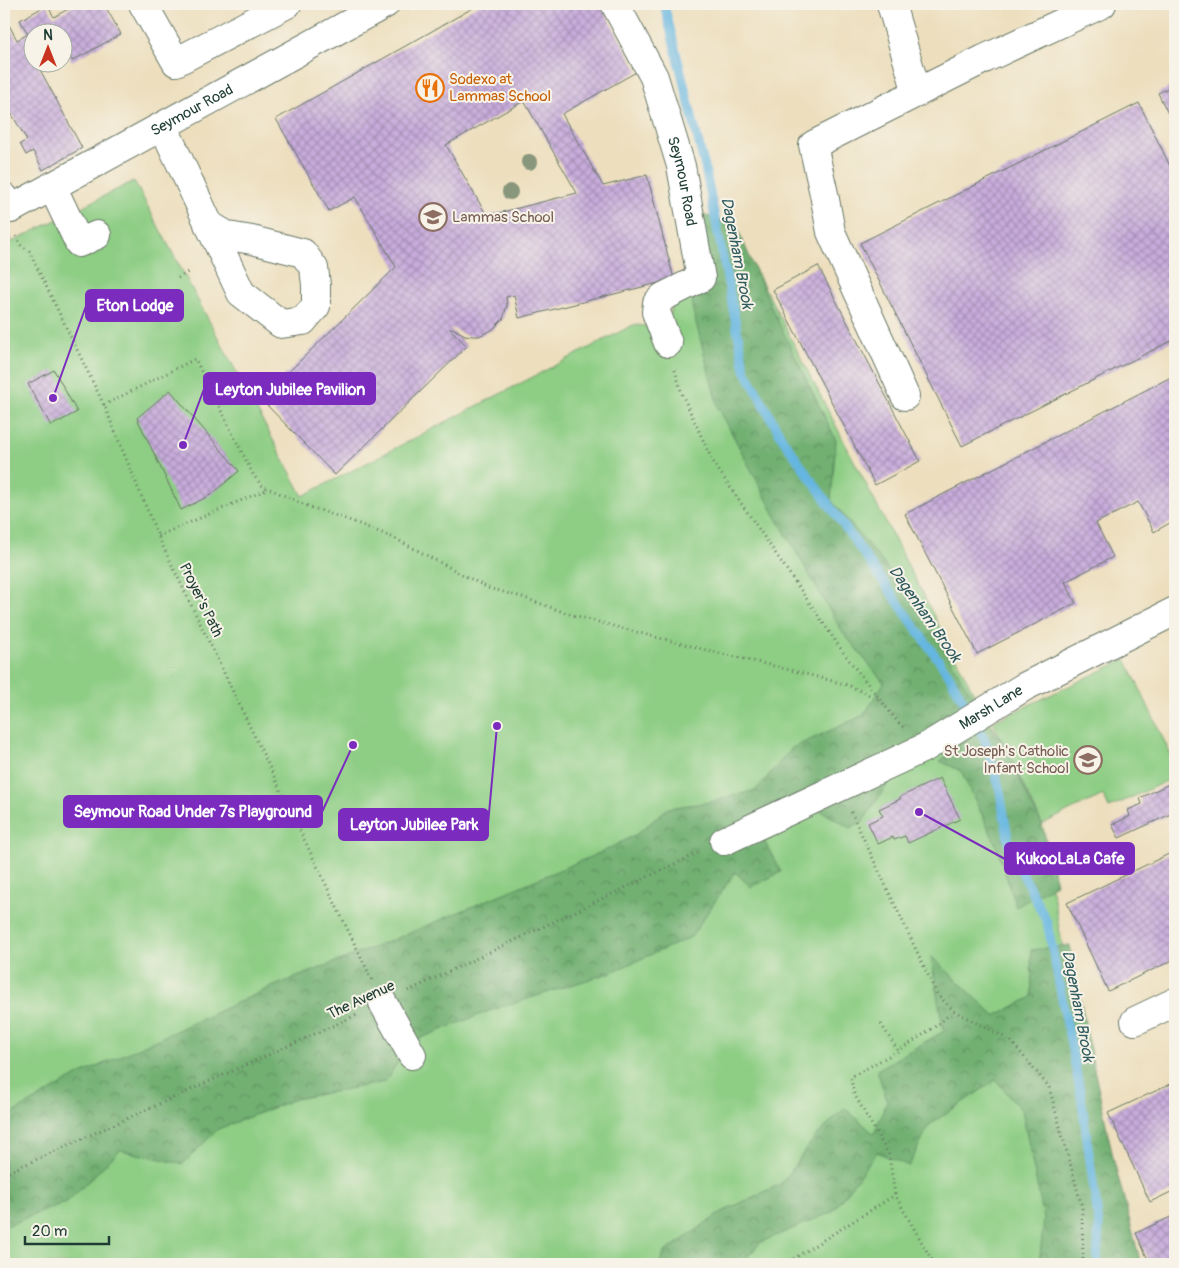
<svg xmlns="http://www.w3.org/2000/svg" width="1179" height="1268" viewBox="0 0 1179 1268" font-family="Pangolin,sans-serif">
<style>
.green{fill:#8dcd84;stroke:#56855c}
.forest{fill:url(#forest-crowns);stroke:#487653}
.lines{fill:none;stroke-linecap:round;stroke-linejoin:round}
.stream{stroke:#65b6e0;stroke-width:9}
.building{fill:url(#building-cross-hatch);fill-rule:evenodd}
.minor-casing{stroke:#677664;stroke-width:30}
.path{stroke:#677664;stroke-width:3;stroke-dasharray:1 4;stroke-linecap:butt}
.minor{stroke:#fff;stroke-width:28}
.tree{fill:#88967b}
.labels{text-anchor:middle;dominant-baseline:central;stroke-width:4;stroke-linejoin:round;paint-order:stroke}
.food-label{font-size:15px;fill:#c56008;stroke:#f7f3e8;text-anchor:start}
.street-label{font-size:15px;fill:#1f3d34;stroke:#f7f3e8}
.education-label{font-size:15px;fill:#785e54;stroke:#f7f3e8;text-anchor:start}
.water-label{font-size:16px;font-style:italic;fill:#305b5f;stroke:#f7f3e8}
.leader{fill:none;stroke:#7b2cbf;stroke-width:2}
.callout-dot{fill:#7b2cbf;stroke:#f7f3e8;stroke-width:2}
.callout{fill:#7b2cbf;stroke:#7b2cbf;stroke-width:2}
.callout-label{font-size:16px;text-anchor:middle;font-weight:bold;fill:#fff}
</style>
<defs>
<pattern id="forest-crowns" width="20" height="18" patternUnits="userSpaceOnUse" patternTransform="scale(1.25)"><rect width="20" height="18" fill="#72b072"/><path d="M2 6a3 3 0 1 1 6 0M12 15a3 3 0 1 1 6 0" fill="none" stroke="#5d905e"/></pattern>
<pattern id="building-cross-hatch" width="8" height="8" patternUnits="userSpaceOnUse" patternTransform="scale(1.25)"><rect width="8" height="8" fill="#c8acdc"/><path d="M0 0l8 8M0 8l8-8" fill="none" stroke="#a28db3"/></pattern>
</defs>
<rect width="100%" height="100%" fill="#f7f3e8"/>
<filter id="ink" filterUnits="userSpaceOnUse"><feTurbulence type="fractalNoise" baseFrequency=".02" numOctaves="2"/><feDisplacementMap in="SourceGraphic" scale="10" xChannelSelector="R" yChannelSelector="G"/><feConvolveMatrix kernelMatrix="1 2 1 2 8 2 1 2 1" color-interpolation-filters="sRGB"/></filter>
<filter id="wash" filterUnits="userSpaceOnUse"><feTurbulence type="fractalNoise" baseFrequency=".0096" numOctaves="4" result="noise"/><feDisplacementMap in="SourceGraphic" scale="20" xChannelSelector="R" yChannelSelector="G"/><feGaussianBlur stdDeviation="1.12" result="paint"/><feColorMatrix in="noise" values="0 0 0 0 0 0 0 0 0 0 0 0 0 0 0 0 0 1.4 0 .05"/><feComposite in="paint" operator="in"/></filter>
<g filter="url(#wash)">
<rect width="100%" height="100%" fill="#eddfbe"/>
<path class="green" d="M134,181L303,496L633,325L647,326L667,322L673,304L752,263L984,713L995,739L1053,894L1113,1226L1114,1264H4V228L12,242Z
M1126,659L1175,764V777L1109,808L1103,795L1042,824L993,722Z"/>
<path class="forest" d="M701,214L736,225L773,311L836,440L831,500L921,609L960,676L1007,749L1031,804L1042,824L1051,860L1056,884L1016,907L995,842L961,771L940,761L981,727L946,714L894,775L863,821L850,828L795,795L763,839L781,872L751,887L735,872L691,937L609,973L489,1011L411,1042L385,1082L295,1099L218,1129L183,1164L120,1150L68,1201L4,1227V1118L79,1075L274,986L390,941L602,852L637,834L668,808L710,802L756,790L792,748L864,715L884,683L841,630L775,515L718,407L692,307Z
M1070,945L1093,1064L1114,1161L1141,1264H1039L1044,1219L1022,1111L996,1080L929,1125L909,1166L877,1152L832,1212L761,1242L741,1264H659L665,1252L722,1212L782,1183L815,1137L845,1108L874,1134L887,1101L877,1070L944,1031L938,1000L931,956L995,1016L1032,997L1031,950Z"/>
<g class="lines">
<path class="stream" d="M664,4L706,172L745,370L782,438L949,675L985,740L999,786L1010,849L1047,922L1081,1096L1099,1225L1097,1264"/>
</g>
<g id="blocks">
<path class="building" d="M77,4H104L121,34L72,61L65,47L62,48V32H32V62H36L82,148L43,170L33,151L26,155L20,144L27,140L11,113L4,117V28L9,25L17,40L28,34L20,20L47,5L54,17Z
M480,4H600L638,71L562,114L603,186L647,175L674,279L519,318L514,295L506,297L507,305L503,319L492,330L479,336H472L465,335L452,328L450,329L467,346L335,475L261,399L396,267L355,197L329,211L276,119ZM524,101L577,193L487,216L446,145Z
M1175,85V128L1158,93Z
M1139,103L1175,176V339L962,446L860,243Z
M818,266L920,461L875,485L773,290Z
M54,370L77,412L51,426L28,384Z
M1175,375V520L1154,532L1138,502L1096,523L1113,557L1065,582L1076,603L977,654L905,514Z
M170,390L239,471L211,495L181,510L137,418Z
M940,778L960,819L908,843L905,836L894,840L893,837L878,844L868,823L883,816L879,809L900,799V797Z
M1169,784L1175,797V812L1119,838L1112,825L1130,816L1128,810L1142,804L1140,798Z
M1175,851V959L1108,991L1067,903Z
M1175,1082V1190L1150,1202L1108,1113Z
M1175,1215V1264H1150L1136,1233Z"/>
</g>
</g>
<g filter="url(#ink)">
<use href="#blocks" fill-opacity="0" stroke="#677664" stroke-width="1"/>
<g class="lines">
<defs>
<g id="minor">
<path d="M143,4L176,62L287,4"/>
<path id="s1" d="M615,4L654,77L681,166L701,278L663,297L657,303L656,312L668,343"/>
<path d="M891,4L917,93"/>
<path d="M163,126L241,293L281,324L303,321L316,306V285L314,268L303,253L252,240L228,236L208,224"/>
<path d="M52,186L79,243L97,235"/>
<path id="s2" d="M4,197L11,209L385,4"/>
<path d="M905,396L831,232L824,194L813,145L984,59L1102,4"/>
<path id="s3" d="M724,841L926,747L1024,687L1175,611"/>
<path d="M383,1003L412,1055"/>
<path d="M1135,1021L1175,1002"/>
</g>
</defs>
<use href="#minor" class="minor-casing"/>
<path class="path" d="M16,236L21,245L29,251L104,405L158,536L372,980
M178,278L188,272
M675,370L682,394L713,462L845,655L897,721L903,727
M104,405L195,359L254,476L264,488H268L305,505L357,523L394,538L488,588L522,597L566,613L613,626L702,649L782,668L848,685L880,700
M158,536L268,489
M851,812L937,994L954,1011L1010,1040L1049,1087L1082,1207L1083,1264
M408,991L700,852
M881,1024L898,1051
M4,1174L359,1014
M785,1264L895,1195
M934,1264L895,1195L889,1155L853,1092L851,1077L898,1051L932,1029L954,1011"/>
<use href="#minor" class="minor"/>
</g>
<g class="tree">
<circle cx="529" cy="162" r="8"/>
<circle cx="510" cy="192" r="8"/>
</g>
</g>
<defs>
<symbol id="restaurant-ring" viewBox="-11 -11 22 22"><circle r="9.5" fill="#f7f3e8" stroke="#e8710a" stroke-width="1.5"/><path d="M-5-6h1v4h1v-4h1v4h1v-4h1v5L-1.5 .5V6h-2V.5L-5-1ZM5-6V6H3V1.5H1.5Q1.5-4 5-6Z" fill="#e8710a"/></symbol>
<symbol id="school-ring" viewBox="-11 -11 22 22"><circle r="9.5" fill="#f7f3e8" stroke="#8d6e63" stroke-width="1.5"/><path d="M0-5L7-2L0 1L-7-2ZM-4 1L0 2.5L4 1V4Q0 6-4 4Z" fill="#8d6e63"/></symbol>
</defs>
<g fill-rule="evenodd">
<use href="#restaurant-ring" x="414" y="72" width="32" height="32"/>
<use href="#school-ring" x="417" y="201" width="32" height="32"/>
<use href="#school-ring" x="1072" y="744" width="32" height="32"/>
</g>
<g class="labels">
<g class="food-label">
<text x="449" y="79">Sodexo at<tspan x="449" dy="17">Lammas School</tspan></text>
</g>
<g class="street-label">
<text stroke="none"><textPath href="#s2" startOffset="220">Seymour Road</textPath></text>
<text stroke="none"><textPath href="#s1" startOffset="191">Seymour Road</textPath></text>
<text transform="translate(201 600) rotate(64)">Proyer's Path</text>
<text stroke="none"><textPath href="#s3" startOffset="299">Marsh Lane</textPath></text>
<text transform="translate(361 1000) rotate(-25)">The Avenue</text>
</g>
<g class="education-label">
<text x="452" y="217">Lammas School</text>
<text x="1069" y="751" text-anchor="end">St Joseph's Catholic<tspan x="1069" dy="17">Infant School</tspan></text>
</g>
<g class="water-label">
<text transform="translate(737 253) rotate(79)">Dagenham Brook</text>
<text transform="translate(925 614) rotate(55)">Dagenham Brook</text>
<text transform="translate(1078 1006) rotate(79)">Dagenham Brook</text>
</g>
</g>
<path class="leader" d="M53 398L86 306M183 445L204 389M353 745L322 812M497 726L488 824M919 812L1005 859"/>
<g class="callout-dot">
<circle cx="53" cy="398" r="5"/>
<circle cx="183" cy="445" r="5"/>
<circle cx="353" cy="745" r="5"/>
<circle cx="497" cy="726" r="5"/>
<circle cx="919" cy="812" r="5"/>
</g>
<g class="callout">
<rect x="86" y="290" width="97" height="31" rx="5"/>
<rect x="204" y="373" width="171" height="31" rx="5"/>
<rect x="64" y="796" width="258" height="31" rx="5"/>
<rect x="339" y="809" width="149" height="31" rx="5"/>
<rect x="1005" y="843" width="129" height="31" rx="5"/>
</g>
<g class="callout-label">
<text x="135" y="311">Eton Lodge</text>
<text x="290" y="395">Leyton Jubilee Pavilion</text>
<text x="193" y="817">Seymour Road Under 7s Playground</text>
<text x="414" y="830">Leyton Jubilee Park</text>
<text x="1070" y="864">KukooLaLa Cafe</text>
</g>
<rect width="1179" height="1268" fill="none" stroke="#f7f3e8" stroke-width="20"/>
<g transform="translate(48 48)"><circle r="24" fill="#f7f3e8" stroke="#a1aaa0"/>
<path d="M0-4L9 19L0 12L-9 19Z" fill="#c8321e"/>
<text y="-8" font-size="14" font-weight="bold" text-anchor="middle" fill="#1f3d34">N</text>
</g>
<path d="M25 1236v8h84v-8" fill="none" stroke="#1f3d34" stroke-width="2.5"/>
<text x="32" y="1236" font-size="15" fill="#1f3d34" stroke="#f7f3e8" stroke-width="4" paint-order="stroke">20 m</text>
</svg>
